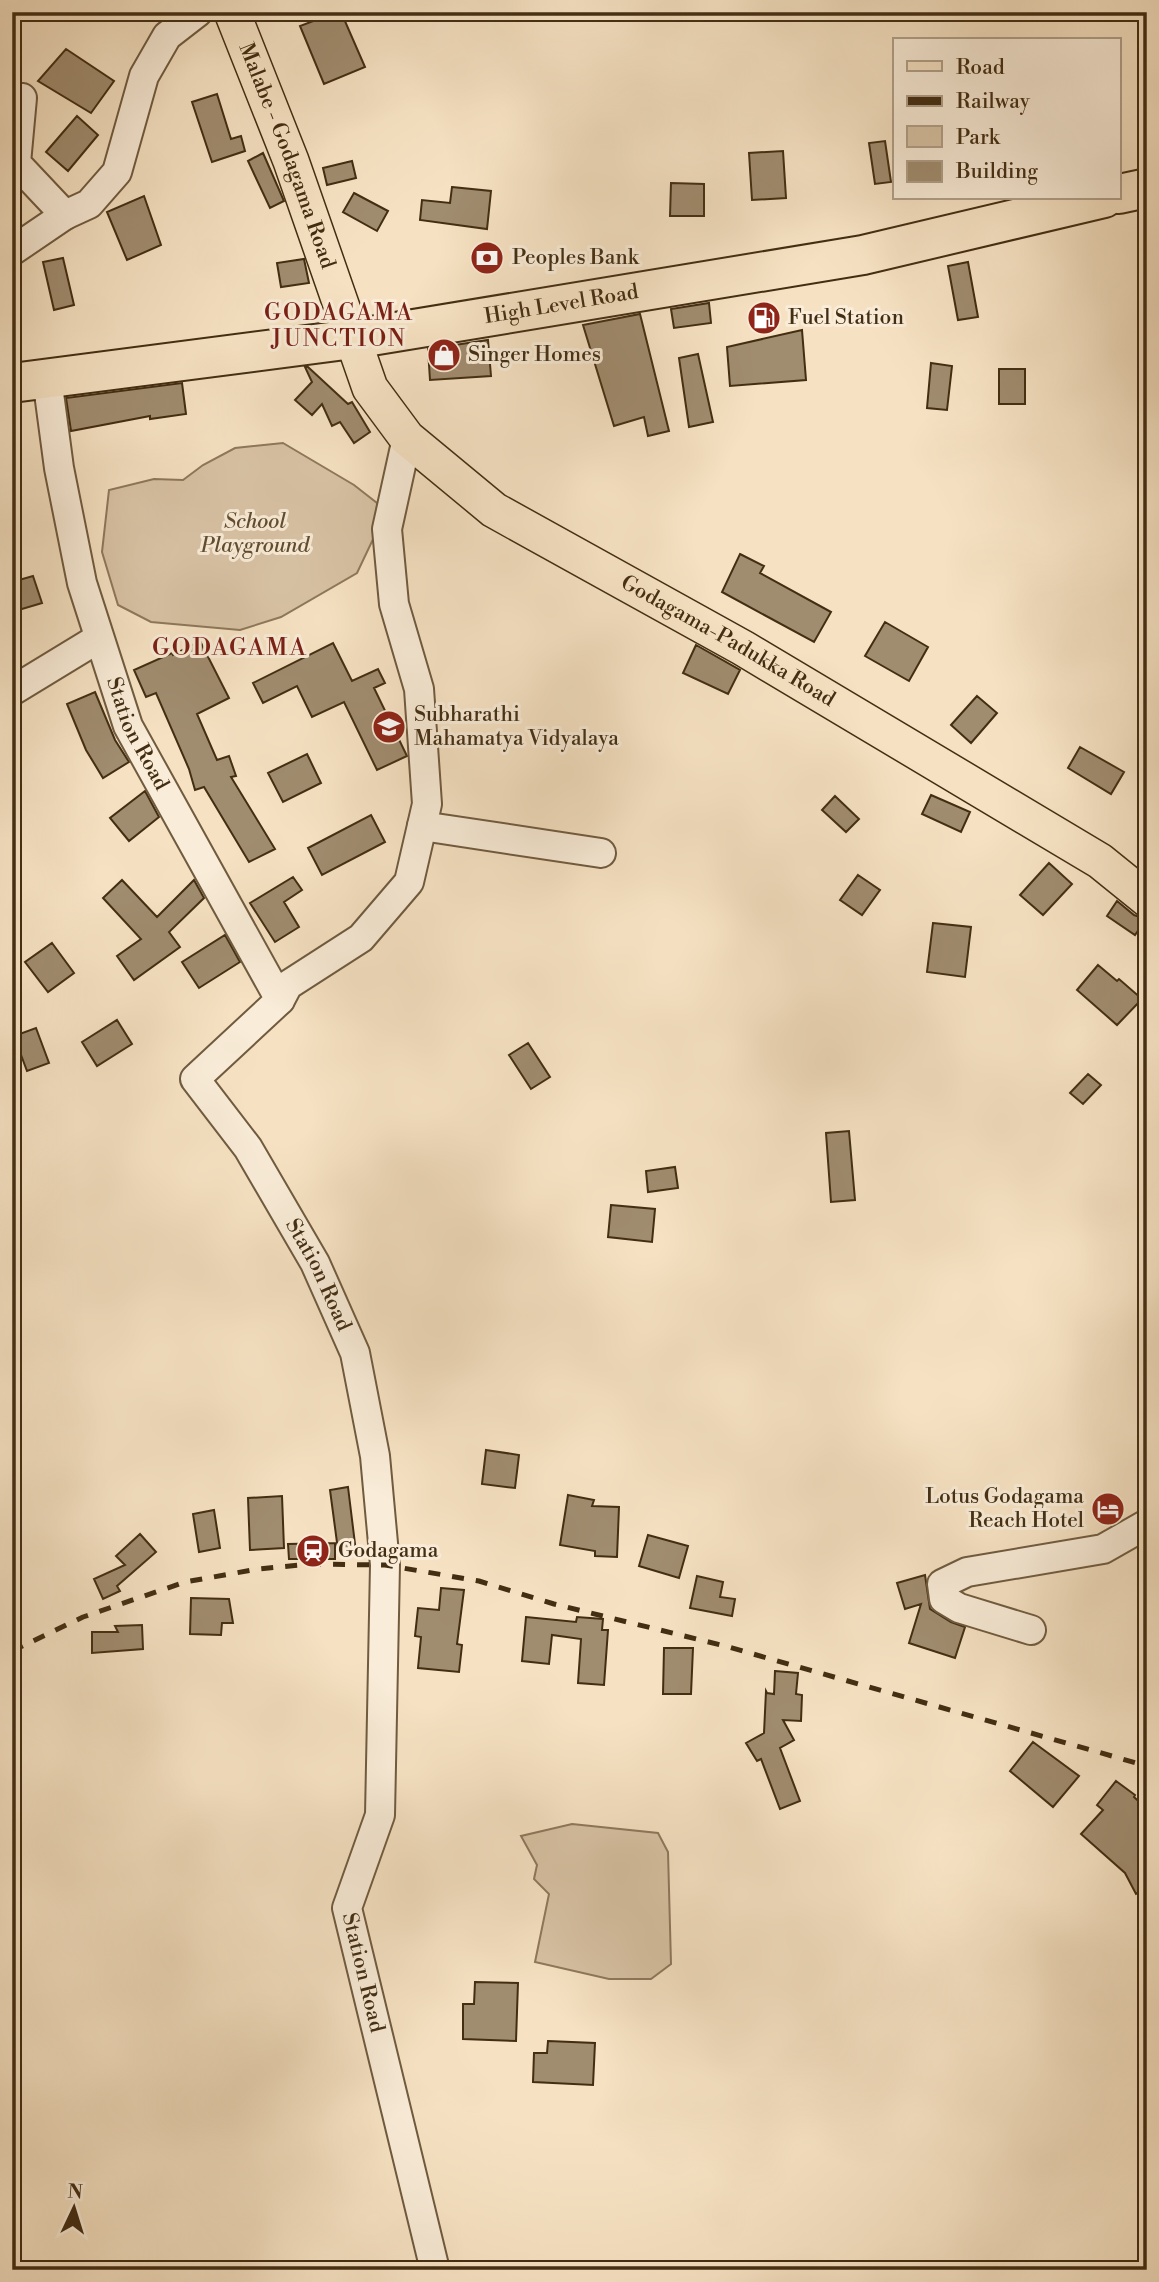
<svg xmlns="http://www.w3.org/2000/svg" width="1159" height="2282" viewBox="0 0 1159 2282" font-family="'Libre Bodoni',serif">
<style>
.green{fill:#d8c3a5;stroke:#8e785c;stroke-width:2}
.building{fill:#a08c6f;stroke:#432e13;stroke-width:2}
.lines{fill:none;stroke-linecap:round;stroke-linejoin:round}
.minor-casing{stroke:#705b3f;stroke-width:32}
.major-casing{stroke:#432e13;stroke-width:38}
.highway-casing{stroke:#432e13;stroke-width:42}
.minor{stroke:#f9ecd8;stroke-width:28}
.major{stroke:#f6e2c3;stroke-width:35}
.highway{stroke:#f6e2c3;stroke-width:38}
.rail{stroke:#432e13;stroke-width:5;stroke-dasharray:12 12;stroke-linecap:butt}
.labels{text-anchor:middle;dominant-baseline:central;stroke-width:6;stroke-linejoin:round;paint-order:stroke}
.street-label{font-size:21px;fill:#432e13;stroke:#f9ecd8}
.poi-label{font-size:21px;fill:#432e13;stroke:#f9ecd8;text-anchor:start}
.park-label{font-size:21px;font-style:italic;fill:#614c30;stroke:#f9ecd8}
.neighbourhood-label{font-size:23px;letter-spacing:2px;fill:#7a1f14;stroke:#f9ecd8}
.quarter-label{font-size:24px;letter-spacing:2px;fill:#7a1f14;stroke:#f9ecd8}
</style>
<rect width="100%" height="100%" fill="#f6e2c3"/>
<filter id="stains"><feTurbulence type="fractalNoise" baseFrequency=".00286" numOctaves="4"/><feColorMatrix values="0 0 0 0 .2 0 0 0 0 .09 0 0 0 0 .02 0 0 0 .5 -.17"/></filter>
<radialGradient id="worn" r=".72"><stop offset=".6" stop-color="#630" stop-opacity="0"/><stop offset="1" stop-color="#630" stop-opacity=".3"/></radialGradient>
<path class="green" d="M283,443L354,485L377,503L376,533L357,573L281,617L240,630L151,622L118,605L102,552L109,490L154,479L183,480L203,465L235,448Z
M572,1824L658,1833L668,1852L671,1964L651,1979H609L535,1962L549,1894L534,1879L537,1865L521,1836Z"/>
<path class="building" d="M337,12H341L365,67L324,84L300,26Z
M66,49L114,81L91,113L38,81Z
M217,94L231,139L241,136L245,151L212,162L192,102Z
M77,116L98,135L68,171L46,152Z
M885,141L891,182L875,184L869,143Z
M783,151L786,198L752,200L749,153Z
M263,153L284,201L270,208L248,161Z
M352,161L356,178L327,185L323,168Z
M671,183L704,184V216H670Z
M452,187L491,191L487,229L420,220L422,200L450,203Z
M354,193L388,211L377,231L343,212Z
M144,196L161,245L127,260L107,212Z
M63,258L74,305L54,310L43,262Z
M304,259L309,283L281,287L277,263Z
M968,262L978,317L958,320L948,266Z
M709,303L711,323L674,328L671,309Z
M640,314L669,431L648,436L644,417L614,426L583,325Z
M802,330L806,380L730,386L727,347Z
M488,340L491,376L430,380L428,349Z
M698,354L713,422L689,427L679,358Z
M931,363L952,366L947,410L927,408Z
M305,367H308L348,404L352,402L370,432L354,443L340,422L332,426L322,404L312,415L295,400L312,382Z
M999,369H1025V404H999Z
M182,383L186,414L150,419V416L71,431L66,398Z
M740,554L764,566L760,573L831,612L814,642L722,592Z
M33,576L42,603L12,612V582Z
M885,622L928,647L909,681L865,656Z
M200,641L229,698L197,714L217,760L229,756L236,776L231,777L275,849L249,862L204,787L195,790L189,769L156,693L146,697L134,670L172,653L173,655Z
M333,643L352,681L378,669L385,683L374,688L407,756L377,770L344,702L312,717L297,686L263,703L253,683Z
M696,645L740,670L728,694L683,673Z
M95,692L115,740L129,762L103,778L86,750L67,704Z
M977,696L997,713L971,743L951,725Z
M1080,747L1124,772L1111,794L1068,768Z
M307,754L321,783L283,802L268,773Z
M145,791L159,817L129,841L110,818Z
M931,795L970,812L961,832L922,814Z
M835,796L859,819L846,832L822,810Z
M371,815L385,842L322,875L308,848Z
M1049,863L1072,884L1043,915L1020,895Z
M858,875L880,890L862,915L840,900Z
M293,877L302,890L284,902L299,927L275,942L250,903Z
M122,880L157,917L194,880L204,898L169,932L180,947L134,980L117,956L141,939L103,898Z
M1117,901L1134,915L1146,919L1135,935L1107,916Z
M933,923L971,927L965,977L927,972Z
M225,935L240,962L199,988L182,962Z
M52,943L74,973L48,992L25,962Z
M1098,965L1117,981L1119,979L1142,999L1117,1025L1077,990Z
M117,1020L132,1044L97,1066L82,1042Z
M36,1028L49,1063L27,1071L14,1036Z
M528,1043L550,1077L531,1089L509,1055Z
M1088,1074L1101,1085L1083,1104L1070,1093Z
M849,1131L855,1200L831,1202L826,1133Z
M675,1167L678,1188L648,1192L646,1171Z
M611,1205L655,1209L652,1242L608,1237Z
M486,1450L519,1455L515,1488L482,1484Z
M348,1487L356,1552L338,1550L330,1490Z
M568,1495L594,1500L592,1506L619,1507L617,1557L595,1556V1551L560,1545Z
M282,1496L284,1548L250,1550L248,1498Z
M214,1510L220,1548L199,1552L193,1514Z
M140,1534L156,1552L117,1586L120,1591L103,1599L94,1579L125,1565L116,1556Z
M648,1535L688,1546L679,1578L639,1566Z
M335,1543V1559H289L288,1544Z
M925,1575L930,1609L951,1622L965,1627L955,1658L909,1643L921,1604L905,1609L897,1583Z
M697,1576L723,1582L720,1597L735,1599L732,1616L690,1608Z
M441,1588L464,1590L457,1644L462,1645L459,1672L418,1668L421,1637L415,1636L418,1608L439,1610Z
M191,1598L229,1599L233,1623H222L221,1635L190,1634Z
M526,1617L576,1622L577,1617L603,1619L602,1630H608L604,1685L578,1683L581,1639L552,1635L549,1664L522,1661Z
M142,1625L143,1649L92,1653V1632H118L115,1626Z
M664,1648H693L691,1694H663Z
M775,1671L798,1673L796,1694L802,1695L801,1721L783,1720L794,1740L780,1748L800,1801L780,1809L761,1759L757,1761L746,1743L764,1733L766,1691L767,1693L774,1694Z
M1033,1742L1079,1776L1053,1807L1010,1771Z
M1116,1781L1135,1795L1134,1797L1147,1809V1888L1136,1894L1125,1873L1081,1834L1103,1810L1097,1805Z
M475,1982L518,1983L516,2041L463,2039V2004H474Z
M548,2041L595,2043L593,2085L533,2082L534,2053H547Z"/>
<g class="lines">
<defs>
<g id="minor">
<path d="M22,98L16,163L65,215"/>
<path d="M12,251L65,215L89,204L117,172L144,76L167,36L198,12"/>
<path id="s1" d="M47,378L59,468L82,583L128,726L280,1000L195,1079L248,1148L315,1263L355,1353L375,1456L385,1565L380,1815L347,1908L435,2270"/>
<path d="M12,691L99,638"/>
<path d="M422,826L601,853"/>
<path d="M280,1000L288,985L361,938L409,882L427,804L419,689L394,604L387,529L407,438"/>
<path d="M1031,1630L959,1608L944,1599L942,1584L967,1572L1103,1549L1147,1524"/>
</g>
<g id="major">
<path id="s2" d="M232,12L291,161L370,388L407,438L494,510L743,648L1100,861L1147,899"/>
</g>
<g id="highway">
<path d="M1119,194L1147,188"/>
<path id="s3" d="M12,383L353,339L863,255L1104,198"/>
</g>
</defs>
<use href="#minor" class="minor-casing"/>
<use href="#major" class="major-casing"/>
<use href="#highway" class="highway-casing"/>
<use href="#minor" class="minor"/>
<use href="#major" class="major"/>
<use href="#highway" class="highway"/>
<path class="rail" d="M12,1651L83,1617L185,1582L258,1569L310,1564L385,1565L479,1581L554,1604L725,1646L1147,1766"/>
</g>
<defs>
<symbol id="bank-disc" viewBox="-11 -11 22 22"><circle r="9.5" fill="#8f2418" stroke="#f9ecd8"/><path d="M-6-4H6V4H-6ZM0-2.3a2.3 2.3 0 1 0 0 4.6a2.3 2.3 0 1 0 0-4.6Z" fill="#fff"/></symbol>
<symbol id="fuel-disc" viewBox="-11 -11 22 22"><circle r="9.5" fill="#8f2418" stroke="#f9ecd8"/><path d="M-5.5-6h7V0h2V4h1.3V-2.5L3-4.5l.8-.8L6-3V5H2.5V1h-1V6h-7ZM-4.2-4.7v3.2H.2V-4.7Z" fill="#fff"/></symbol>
<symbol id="shop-disc" viewBox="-11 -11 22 22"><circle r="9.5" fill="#8f2418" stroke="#f9ecd8"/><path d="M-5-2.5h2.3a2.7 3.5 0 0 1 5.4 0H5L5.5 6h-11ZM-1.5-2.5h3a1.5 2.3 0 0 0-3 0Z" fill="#fff"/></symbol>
<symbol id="school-disc" viewBox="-11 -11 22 22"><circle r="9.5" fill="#8f2418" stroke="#f9ecd8"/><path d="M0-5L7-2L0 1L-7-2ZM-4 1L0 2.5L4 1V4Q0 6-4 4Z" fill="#fff"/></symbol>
<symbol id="hotel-disc" viewBox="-11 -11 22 22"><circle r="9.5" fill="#8f2418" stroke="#f9ecd8"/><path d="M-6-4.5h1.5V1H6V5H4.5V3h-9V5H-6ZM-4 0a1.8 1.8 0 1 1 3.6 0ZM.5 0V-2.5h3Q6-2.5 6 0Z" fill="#fff"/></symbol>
<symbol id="station-disc" viewBox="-11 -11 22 22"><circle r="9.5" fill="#8f2418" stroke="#f9ecd8"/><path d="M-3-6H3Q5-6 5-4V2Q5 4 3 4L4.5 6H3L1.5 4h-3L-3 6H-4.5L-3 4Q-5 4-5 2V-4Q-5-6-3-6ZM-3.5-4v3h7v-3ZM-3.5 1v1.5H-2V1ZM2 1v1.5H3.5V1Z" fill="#fff"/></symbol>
</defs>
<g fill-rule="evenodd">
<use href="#bank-disc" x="468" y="239" width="38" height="38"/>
<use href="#fuel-disc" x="745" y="299" width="38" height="38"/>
<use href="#shop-disc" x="425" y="336" width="38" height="38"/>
<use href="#school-disc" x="370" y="708" width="38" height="38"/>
<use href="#hotel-disc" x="1089" y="1490" width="38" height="38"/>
<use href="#station-disc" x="294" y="1532" width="38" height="38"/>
</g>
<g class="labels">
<g class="street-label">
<text stroke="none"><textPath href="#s2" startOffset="154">Malabe - Godagama Road</textPath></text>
<text stroke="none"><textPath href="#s3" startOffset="555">High Level Road</textPath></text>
<text stroke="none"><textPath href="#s2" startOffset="844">Godagama-Padukka Road</textPath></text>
<text stroke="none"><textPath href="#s1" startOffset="369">Station Road</textPath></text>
<text stroke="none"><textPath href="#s1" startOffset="1020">Station Road</textPath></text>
<text stroke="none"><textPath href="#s1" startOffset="1736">Station Road</textPath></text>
</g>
<g class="poi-label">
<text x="512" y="258">Peoples Bank</text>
<text x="788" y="318">Fuel Station</text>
<text x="468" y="355">Singer Homes</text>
<text x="414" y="715">Subharathi<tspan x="414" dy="24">Mahamatya Vidyalaya</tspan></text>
<text x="1084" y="1497" text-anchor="end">Lotus Godagama<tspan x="1084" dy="24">Reach Hotel</tspan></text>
<text x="338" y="1551">Godagama</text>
</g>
<g class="park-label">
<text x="255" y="522">School<tspan x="255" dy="24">Playground</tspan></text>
</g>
<g class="neighbourhood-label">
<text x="339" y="313">GODAGAMA<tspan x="339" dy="26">JUNCTION</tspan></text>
</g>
<g class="quarter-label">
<text x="230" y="648">GODAGAMA</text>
</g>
</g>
<rect width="1159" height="2282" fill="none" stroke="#f6e2c3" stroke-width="42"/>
<rect x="14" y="14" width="1131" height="2254" fill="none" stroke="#432e13" stroke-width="3.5"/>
<rect x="21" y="21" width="1117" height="2240" fill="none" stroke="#432e13" stroke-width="2"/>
<rect x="893" y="38" width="228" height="161" fill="#f9ecd8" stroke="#b0a089" stroke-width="2"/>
<rect x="907" y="61" width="35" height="10" fill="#f6e2c3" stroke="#b0a089" stroke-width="2"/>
<text x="956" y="74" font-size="21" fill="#432e13">Road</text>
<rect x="907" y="96" width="35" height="10" fill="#432e13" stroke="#b0a089" stroke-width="2"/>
<text x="956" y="108" font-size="21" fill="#432e13">Railway</text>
<rect x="907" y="126" width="35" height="21" fill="#d8c3a5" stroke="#b0a089" stroke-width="2"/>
<text x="956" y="144" font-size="21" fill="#432e13">Park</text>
<rect x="907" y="161" width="35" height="21" fill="#a08c6f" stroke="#b0a089" stroke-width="2"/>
<text x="956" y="178" font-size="21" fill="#432e13">Building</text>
<g transform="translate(74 2208) rotate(4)" stroke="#f9ecd8" stroke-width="5" paint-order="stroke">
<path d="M0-5L12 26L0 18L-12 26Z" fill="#432e13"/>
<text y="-10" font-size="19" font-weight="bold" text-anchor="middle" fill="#432e13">N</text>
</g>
<rect width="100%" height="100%" filter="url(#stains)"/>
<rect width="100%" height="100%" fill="url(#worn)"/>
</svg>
